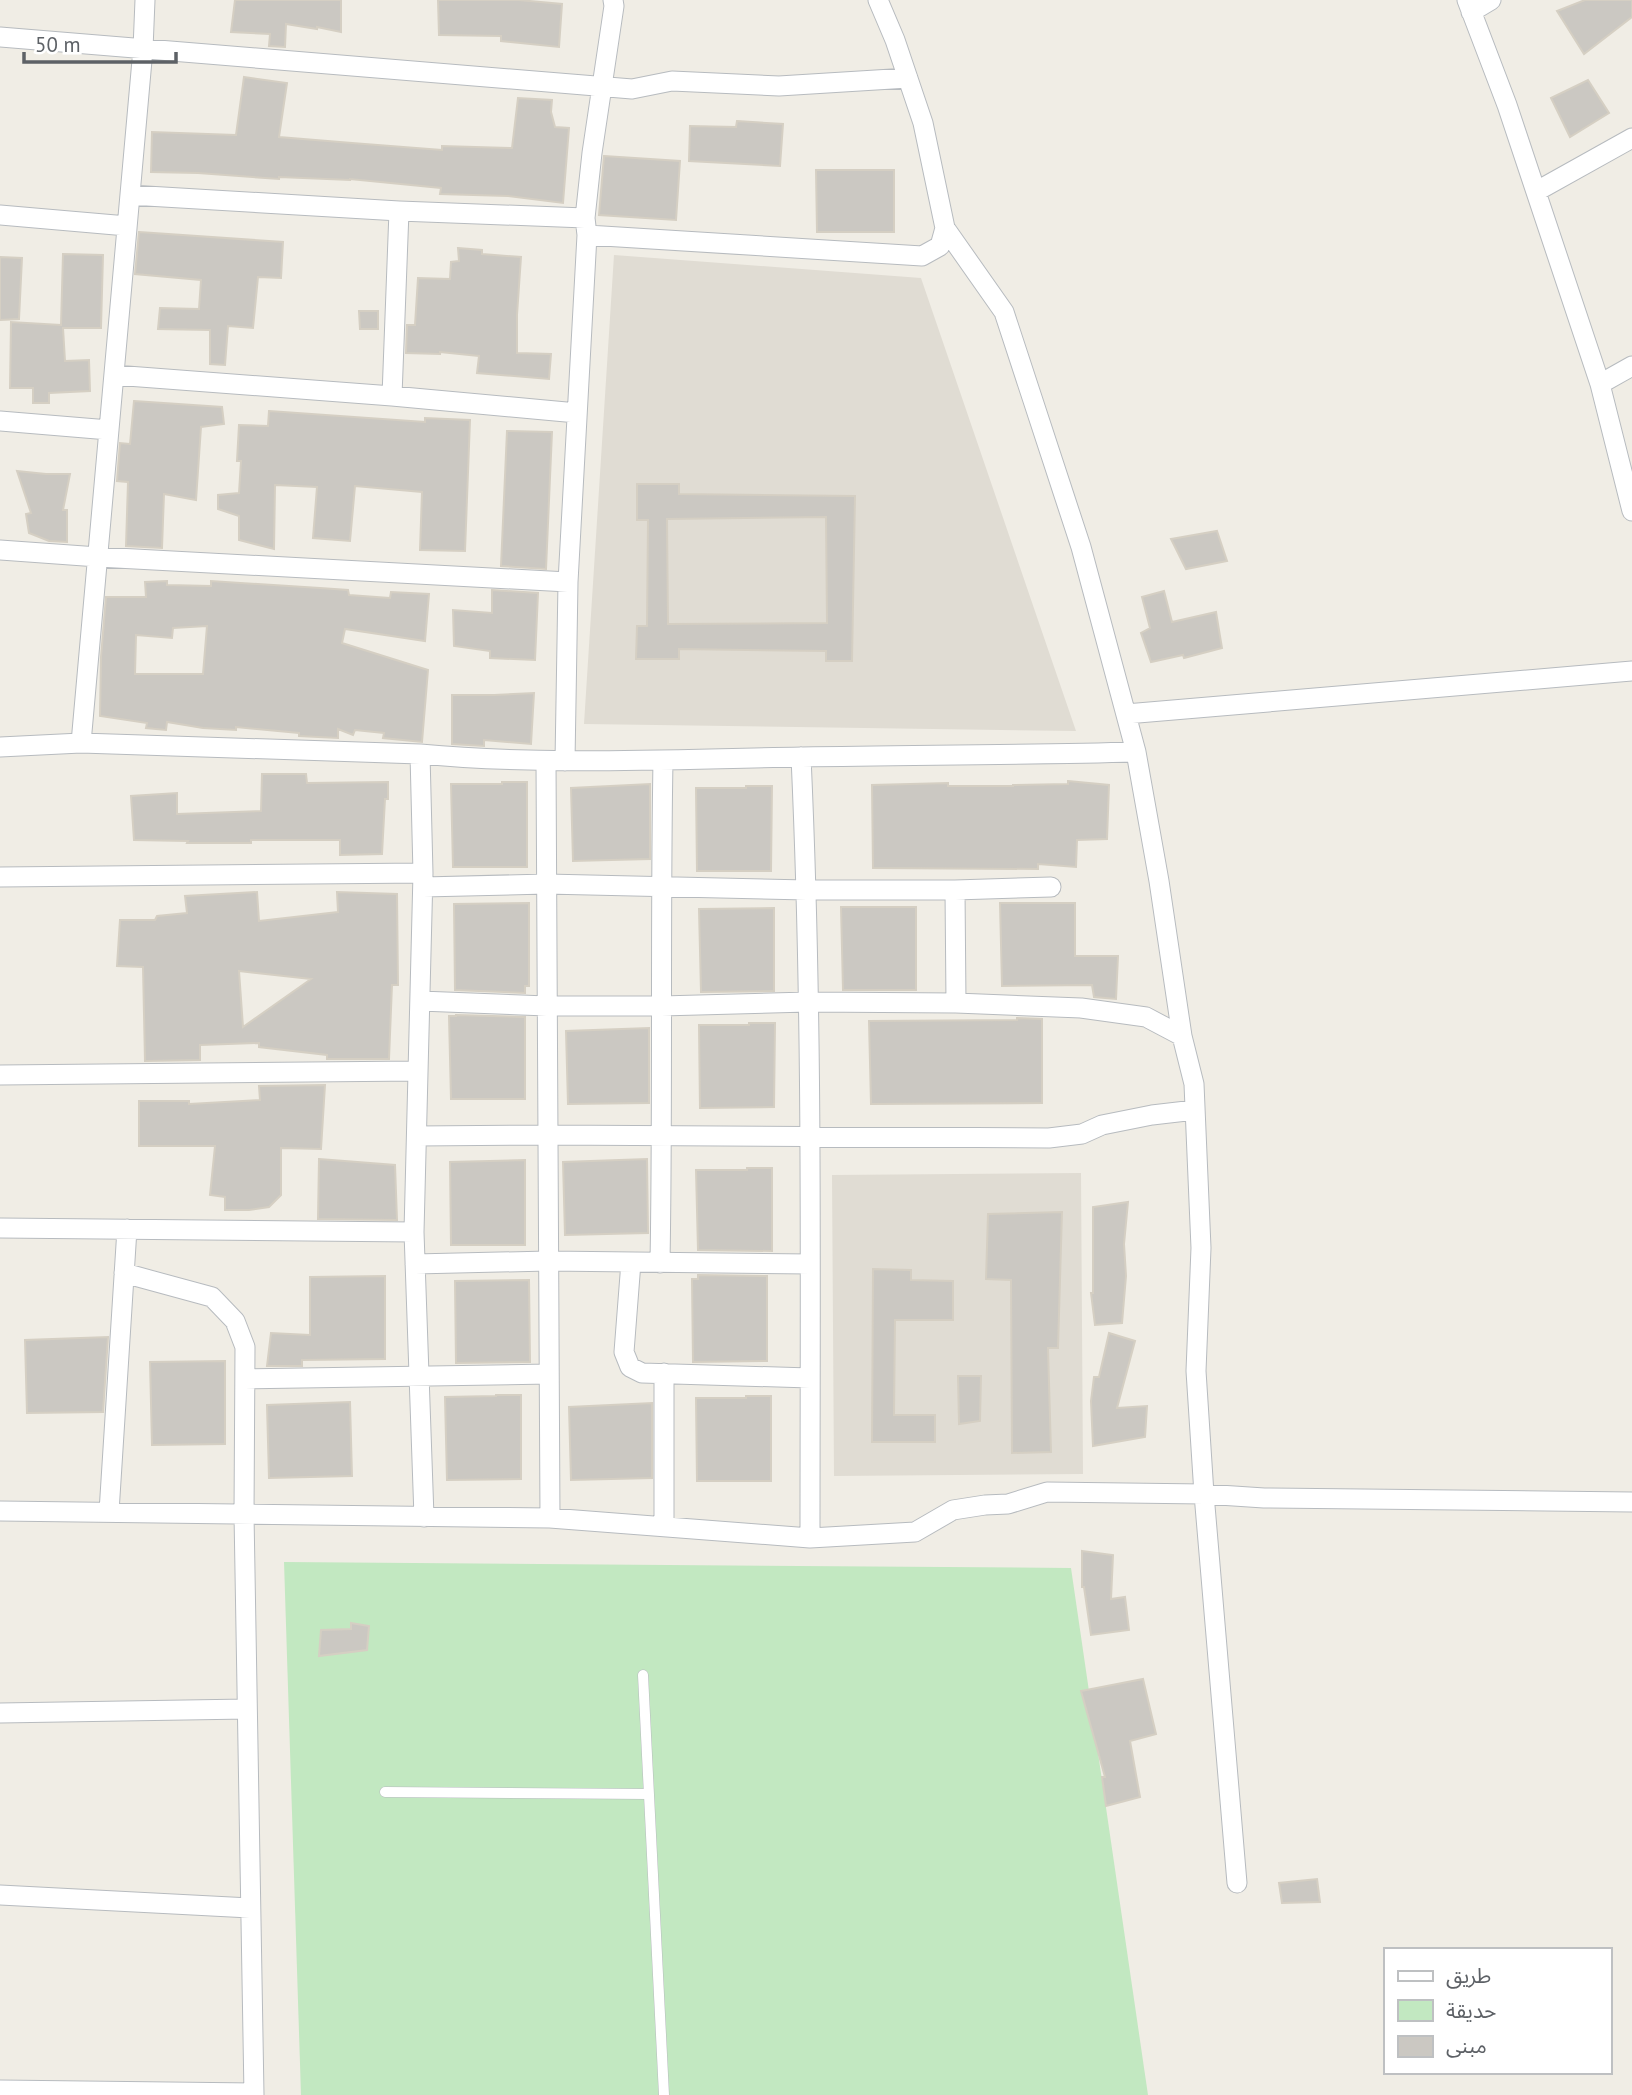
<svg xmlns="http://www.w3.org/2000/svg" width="1632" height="2095" viewBox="0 0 1632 2095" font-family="'PT Sans','Noto Sans Arabic',sans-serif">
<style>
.education{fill:#e0dcd3}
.green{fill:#c2e8c1}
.building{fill:#cbc8c2;stroke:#d5cfc3;stroke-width:2;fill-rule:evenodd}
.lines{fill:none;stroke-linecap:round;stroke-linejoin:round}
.service-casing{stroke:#b7bbbf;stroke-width:11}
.minor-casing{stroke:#b7bbbf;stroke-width:21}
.service{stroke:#fff;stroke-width:10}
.minor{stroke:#fff;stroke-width:19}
</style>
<rect width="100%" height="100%" fill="#f0ede5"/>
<path class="education" d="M614,255L921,278L1076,731L584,724Z
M1081,1173L1083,1474L834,1476L832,1175Z"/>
<path class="green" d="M284,1562L1071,1568L1148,2095H301Z"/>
<path class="building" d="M235,0H341V32L317,27V29L286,24L285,47L269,46L270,34L231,32Z
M438,0H519L562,4L559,47L501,41V36L439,35Z
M1585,0H1632V17L1584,54L1557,11Z
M244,77L287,83L279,137L352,143L442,150V146L512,148L518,98L552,100L551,112L555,127L569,128L563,203L508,196L440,194L441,188L350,179V180L279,177V179L198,173L151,172L152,132L236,135Z
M1588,80L1609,113L1570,137L1551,98Z
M737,121L783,124L780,166L689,161L690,126L736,127Z
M604,156L680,161L676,220L599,215Z
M816,170H894V232H817Z
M139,232L283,242L281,278L258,277L253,328L228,326L225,365L210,364V330L158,329L160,308L199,309L201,280L135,274Z
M458,248L482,250V254L521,257L517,315V353L551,354L549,379L477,373L479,356L440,352V354L406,353L407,325H415L418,278L450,279L451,262L459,261Z
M63,254L103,255L101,328H63L65,361L89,360L90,391L49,393V403H33V388H10L11,322L61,325Z
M0,257L22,258L19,319L0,320Z
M359,311H378V329H360Z
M134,401L222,407L224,424L201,427L196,500L164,494L162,548L126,546L128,482L117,481L120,443L130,444Z
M269,411L425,422V418L470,420L465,551L420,550L422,492L355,486L350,541L313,538L317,487L275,485L274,549L239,540V516L218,509V495L239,493L241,461H237L239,425L268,426Z
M507,431L552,432L546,569L501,566Z
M17,471L46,474H70L63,510H67V542L49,541L29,533L26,514L31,513Z
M637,484H679V494L855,496L852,661H826V651L679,649V659H636L637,626H647L648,520H637ZM826,517L827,623L668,624L667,519Z
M1217,531L1227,561L1186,569L1171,539Z
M167,581V585L211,586V581L320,588L348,590L349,595L390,598L391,592L429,594L425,641L345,629L342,643L428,670L422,742L383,738L384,733L355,730L353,735L338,729V738L299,736V733L236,727V730L203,728L167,722L166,730L146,728L147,723L100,716L101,657L106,597H146L145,582ZM207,626L203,674H135L136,635L172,638L173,628Z
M492,590L538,593L535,660L490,658V651L454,646L453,610L492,613Z
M1164,591L1172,622L1216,612L1222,648L1184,658L1183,655L1151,662L1141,633L1150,628L1142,597Z
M534,693L531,744L484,740V746L452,744V695H494Z
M262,774H306L307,783L388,782V799H385L382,854L340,855V840H251V843H187L188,841L134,840L131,796L177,793V814L261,811Z
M1068,781L1109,785L1107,839L1077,840L1076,867L1038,864V869L873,868L872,785L948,783V786H1013V785L1068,784Z
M502,782H527V867H453L451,784H502Z
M650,784V859L573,861L571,788Z
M746,786H772L771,871H697L696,788H746Z
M257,892L259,921L338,912L337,892L397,894L398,985H392L389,1059H327V1055L259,1047V1043L200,1045V1060L145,1061L143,967L117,966L120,920H155L157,916L187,913L185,896ZM239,971L311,979L243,1027Z
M529,903V986H525V993L455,990L454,904Z
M1000,903H1075V956H1118L1116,999L1094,997L1092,985L1002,986Z
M841,907H916V990H843Z
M774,908V991L701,992L699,909Z
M456,1015L525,1017V1099H451L449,1016H456Z
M1017,1018L1042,1019V1103L871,1104L869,1021L1017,1020Z
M749,1023H775L774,1107L700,1108L699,1025H749Z
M649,1028V1103L568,1104L566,1031Z
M325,1085L321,1149L281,1148V1195L269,1207L249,1210H225V1197L210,1195L215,1146H139V1101H189V1104L260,1100L259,1086Z
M319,1159L395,1165L397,1220L318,1219Z
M647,1159L648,1233L565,1235L563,1162Z
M525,1160V1245H451L450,1162Z
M747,1168H772V1251L698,1250L696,1170H747Z
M1128,1202L1124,1244L1126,1276L1122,1323L1095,1325L1091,1293H1093V1207Z
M1062,1212L1058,1348H1048L1051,1452L1012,1453L1011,1280L986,1279L988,1214Z
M873,1269L911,1270V1280L953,1281V1320H895L894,1415H935V1442H872Z
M698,1275L767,1276V1361L693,1362L692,1279H698Z
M385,1276V1359L302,1360V1366H267L271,1333L310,1335V1277Z
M529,1280L530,1362L456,1363L455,1281Z
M1109,1333L1135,1341L1117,1408L1147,1406L1145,1437L1093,1446L1091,1401L1094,1377H1099Z
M108,1337L103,1412L27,1413L25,1340Z
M225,1361V1444L152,1445L150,1362Z
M958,1376H981L980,1421L959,1424Z
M496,1395H521V1479L447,1480L445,1397L496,1396Z
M746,1396H771V1481H697L696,1398H746Z
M350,1402L352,1476L269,1478L267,1405Z
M652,1403V1478L571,1480L569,1407Z
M1082,1551L1113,1555L1111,1599L1125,1597L1129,1630L1091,1635L1084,1587H1082Z
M351,1623L369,1626L367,1650L319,1656L321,1630L351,1629Z
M1143,1679L1156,1734L1130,1741L1140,1797L1106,1806L1102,1777H1105L1081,1691Z
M1317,1879L1320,1902L1282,1903L1279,1883Z"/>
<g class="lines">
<defs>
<path id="service" d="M643,1675L664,2095
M385,1792L649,1794"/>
<path id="minor" d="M1467,0L1507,105L1600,384L1632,511
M1471,12L1491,0
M0,37L632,89L672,81L779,86L908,78
M1537,191L1632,138
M130,195L399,211L585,218
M0,215L127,226
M945,228L1004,312L1081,547L1136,752L1159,881L1182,1036L1194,1084L1201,1248L1196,1371L1204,1494L1237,1883
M587,235L922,256L940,246L945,228L923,123L895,40L878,0
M114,375L392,396L577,413
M1600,384L1632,366
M392,396L399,211
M0,421L109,430
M0,550L98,557L568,582
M1126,714L1632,671
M81,743L143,49L145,0
M0,747L81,743L420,754C548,766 673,759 802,757C913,755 1024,755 1136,752
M420,754L423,873L414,1232L424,1517
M801,757C813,1017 810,1278 810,1538
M565,761L568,582L587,235L585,218L592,153L614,6L613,0
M546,762L550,1518
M0,877L423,873
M423,887L546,884L807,890H955L1051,887
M955,890L956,1003
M420,1001L547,1006H661L808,1002L956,1003L1081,1008L1146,1017L1182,1036
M0,1075L418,1071
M417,1136L548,1135L1049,1138L1082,1134L1102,1125L1152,1115L1195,1110
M0,1228L414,1232
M631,1262L624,1352L630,1367L642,1373L810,1378
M660,1263C663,1095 660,928 663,761
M415,1264L548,1261L810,1264
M124,1273L212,1297L235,1321L245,1347L244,1514L254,2095
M664,1373V1527
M245,1379L549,1374
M0,1511L550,1518L810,1538L915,1532L953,1510L985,1505L1008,1504L1047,1492L1204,1494L1264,1498L1632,1502
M109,1512L127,1229
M0,1713L247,1709
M0,1895L250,1908
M0,2090L254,2093"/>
</defs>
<use href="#service" class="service-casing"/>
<use href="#minor" class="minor-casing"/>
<use href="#service" class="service"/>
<use href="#minor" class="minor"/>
</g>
<rect x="1384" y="1948" width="228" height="126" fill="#ffffff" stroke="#bec0c2" stroke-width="2"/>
<rect x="1398" y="1971" width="35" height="10" fill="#ffffff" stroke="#bec0c2" stroke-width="2"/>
<text x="1446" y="1983" font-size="21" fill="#5d6166">طريق</text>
<rect x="1398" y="2000" width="35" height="21" fill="#c2e8c1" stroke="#bec0c2" stroke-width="2"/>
<text x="1446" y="2018" font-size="21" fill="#5d6166">حديقة</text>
<rect x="1398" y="2036" width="35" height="21" fill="#cbc8c2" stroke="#bec0c2" stroke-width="2"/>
<text x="1446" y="2053" font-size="21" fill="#5d6166">مبنى</text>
<path d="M24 52v10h152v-10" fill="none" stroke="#5d6166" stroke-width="3.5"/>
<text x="35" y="52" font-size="21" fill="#5d6166" stroke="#ffffff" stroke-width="5" paint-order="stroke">50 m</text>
</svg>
